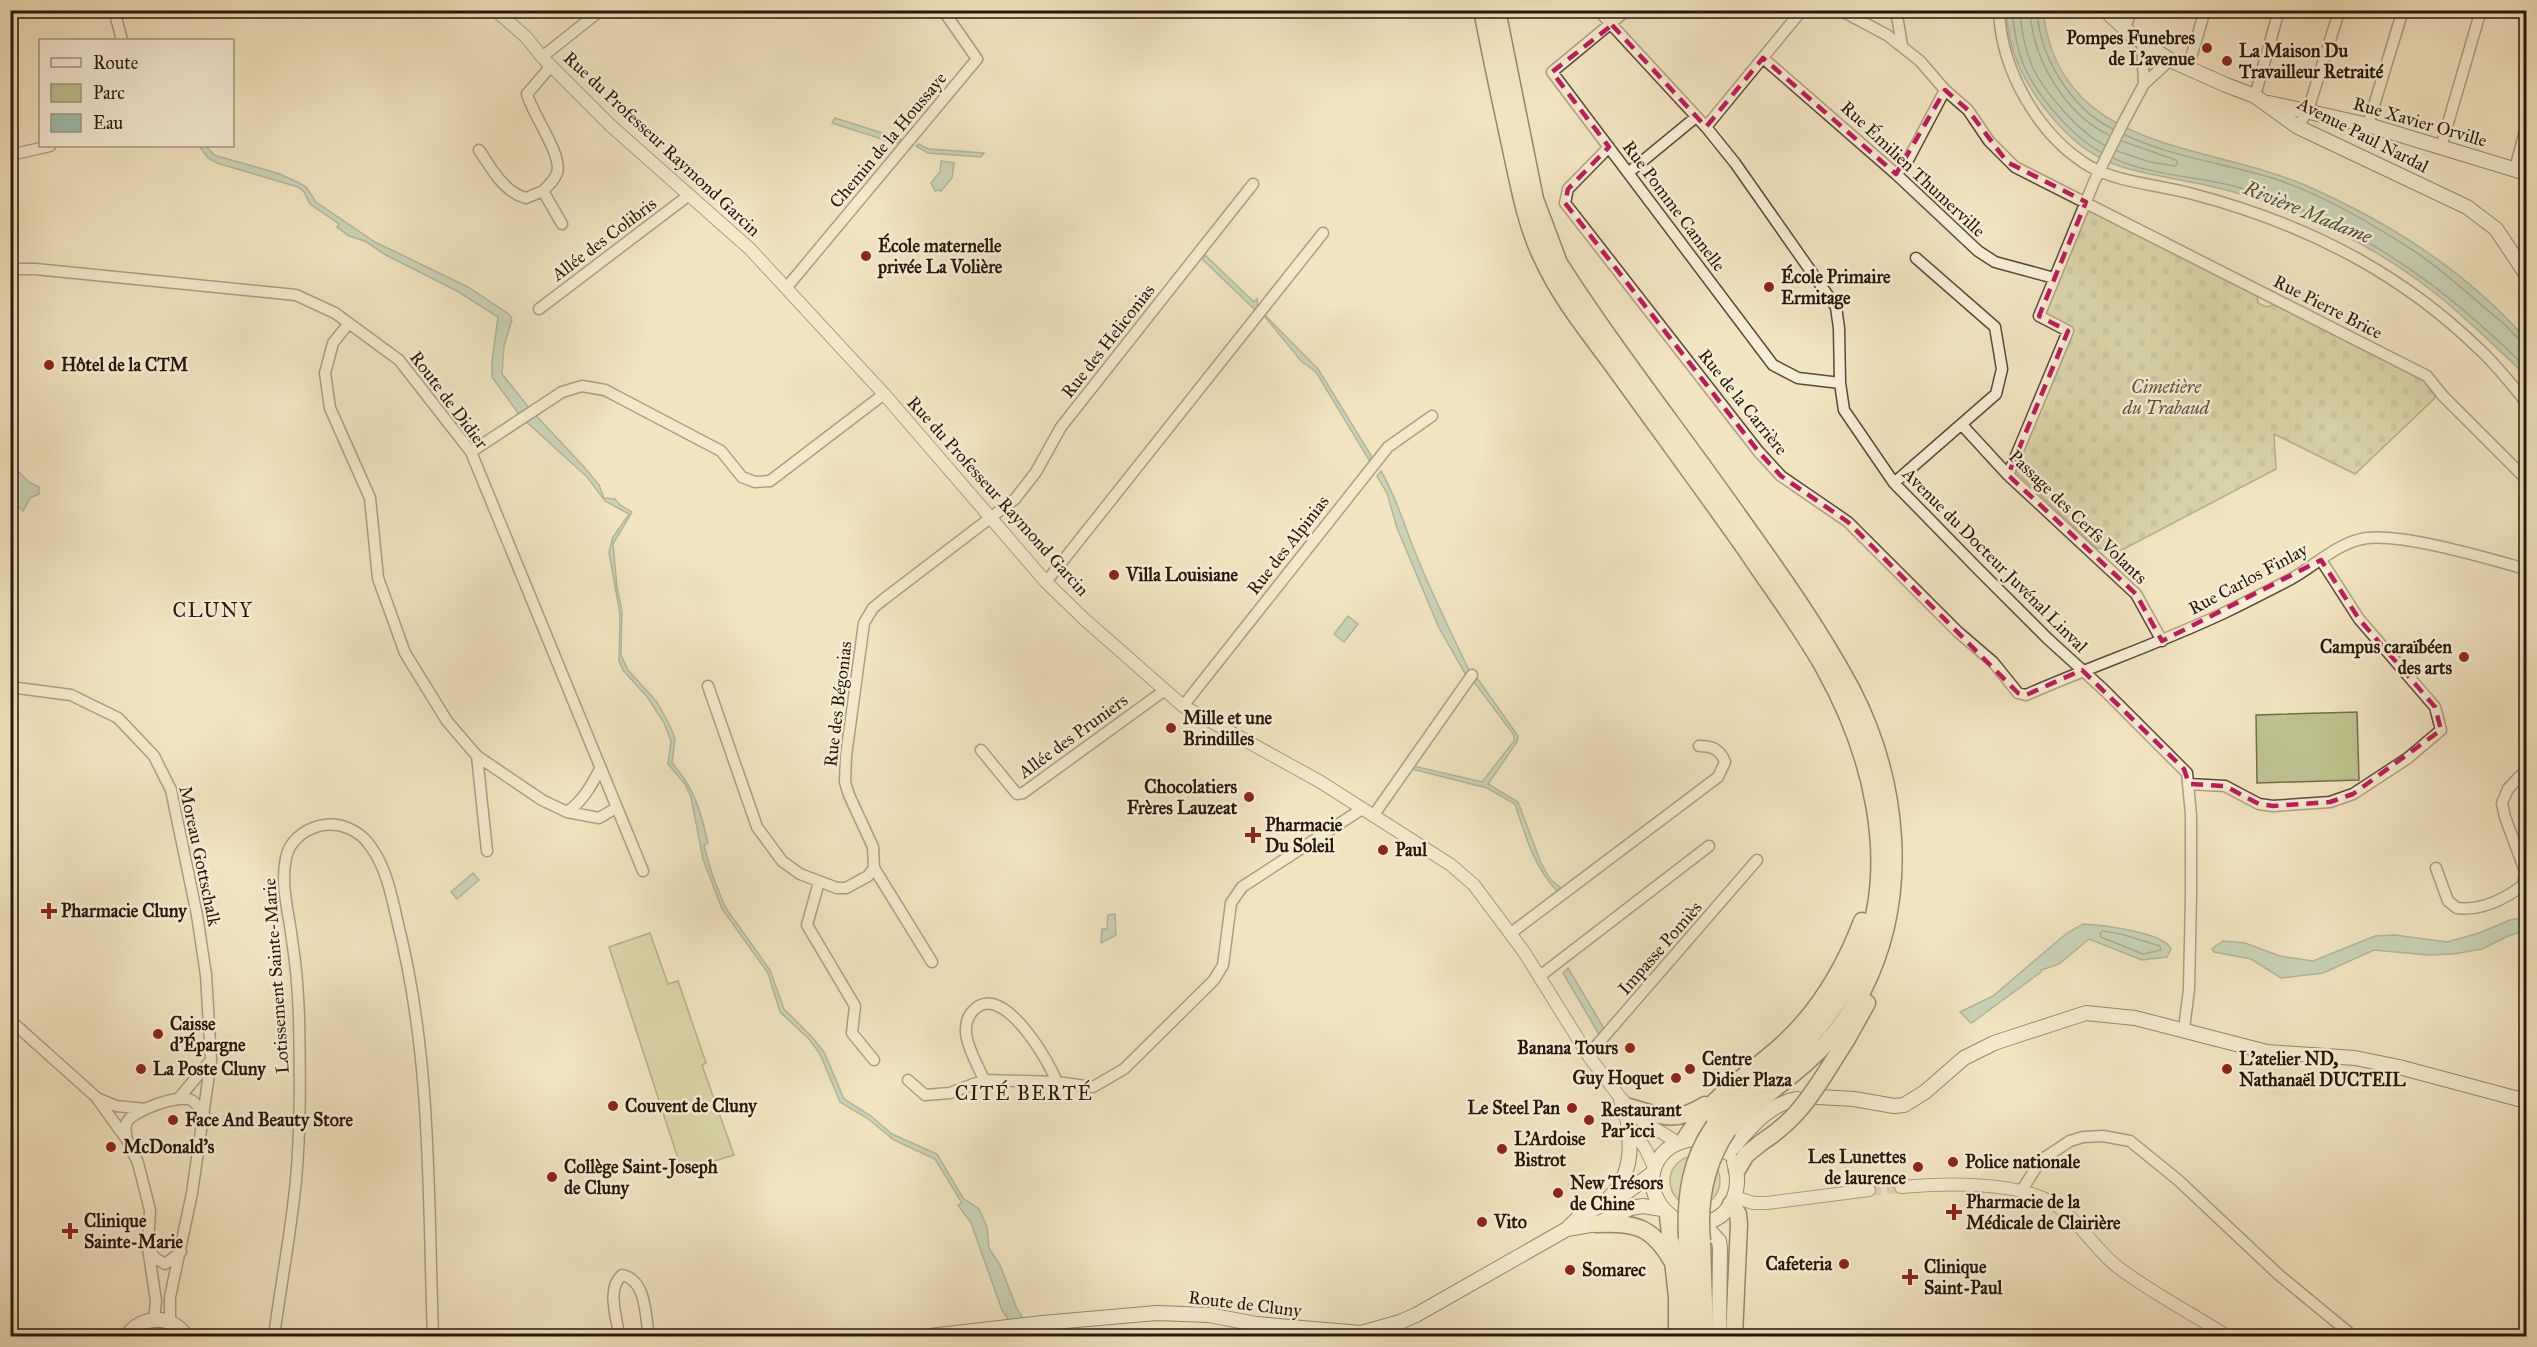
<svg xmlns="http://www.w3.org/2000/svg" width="2537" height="1347" viewBox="0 0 2537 1347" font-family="'IM FELL Great Primer',serif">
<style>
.green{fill:#bec38f;stroke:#726d4c;stroke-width:1.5}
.cemetery{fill:url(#cemetery-stones);stroke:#726d4c;stroke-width:1.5}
.water{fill:#9bbfad;stroke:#6d7c6c;stroke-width:1.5}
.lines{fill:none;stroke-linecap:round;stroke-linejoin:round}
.shore{stroke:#616b5c;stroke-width:1.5}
.tertiary-tunnel{stroke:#c9bb9b;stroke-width:12;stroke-dasharray:12 6;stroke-linecap:butt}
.minor-casing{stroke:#5a4a37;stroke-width:13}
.tertiary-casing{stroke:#5a4a37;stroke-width:14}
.secondary-casing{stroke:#27170a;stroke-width:16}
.trunk-casing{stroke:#27170a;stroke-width:19}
.minor{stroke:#f6edd5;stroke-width:10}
.tertiary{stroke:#f6edd5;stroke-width:12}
.secondary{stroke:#f6edd5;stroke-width:14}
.trunk{stroke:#f1e4bf;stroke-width:16}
.trunk-bridge-casing{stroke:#27170a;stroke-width:19;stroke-linecap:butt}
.trunk-bridge{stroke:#f1e4bf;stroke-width:16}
.marked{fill:none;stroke:#c2185b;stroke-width:4.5;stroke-dasharray:12 8;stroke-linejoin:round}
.poi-dot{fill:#8f2418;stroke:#f6edd5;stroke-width:2}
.labels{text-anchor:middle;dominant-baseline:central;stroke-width:5;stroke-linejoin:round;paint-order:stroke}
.poi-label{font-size:18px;font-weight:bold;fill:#27170a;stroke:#f6edd5;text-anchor:start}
.street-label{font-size:18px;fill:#27170a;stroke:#f6edd5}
.park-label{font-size:18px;font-style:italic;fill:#5c5339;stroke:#f6edd5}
.water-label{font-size:20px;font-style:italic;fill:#505243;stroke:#f6edd5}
.neighbourhood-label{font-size:20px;letter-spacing:1.5px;fill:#27170a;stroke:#f6edd5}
</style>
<defs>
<pattern id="cemetery-stones" width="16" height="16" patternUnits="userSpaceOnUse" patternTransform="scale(1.5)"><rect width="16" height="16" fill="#bec38f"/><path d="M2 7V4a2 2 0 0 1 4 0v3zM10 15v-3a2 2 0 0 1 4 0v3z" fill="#a3a77a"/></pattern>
</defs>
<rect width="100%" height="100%" fill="#f1e4bf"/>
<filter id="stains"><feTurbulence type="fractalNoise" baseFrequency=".00333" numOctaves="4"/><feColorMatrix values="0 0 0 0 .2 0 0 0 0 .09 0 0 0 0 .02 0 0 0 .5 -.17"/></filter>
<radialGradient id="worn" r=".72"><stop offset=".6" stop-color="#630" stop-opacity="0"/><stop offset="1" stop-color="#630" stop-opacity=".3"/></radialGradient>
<path class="green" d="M2357,712L2359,780L2257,783L2256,715Z
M650,933L668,984L678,981L706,1063L702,1065L734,1155L682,1171L609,947Z
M1670 1181a25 25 0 1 1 50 0a25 25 0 1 1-50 0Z"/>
<path class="cemetery" d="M2088,210L2257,295L2258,303L2266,307L2276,304L2425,381L2434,392L2435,398L2355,474L2274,434L2276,469L2120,551L2097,548L2014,470L2072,330L2044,315Z"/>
<path class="water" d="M2006,11H2043C2060,154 2204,141 2307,186C2389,222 2467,272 2526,339V378L2516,366C2488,340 2461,313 2431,290C2392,260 2347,234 2301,215C2269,202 2234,191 2201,184C2128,169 2092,171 2043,106C2020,75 2009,50 2006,11Z
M835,118L901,139L897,144L832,123Z
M918,144L929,149L984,153L981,157L928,153L916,146Z
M199,146H206L214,155L280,174L299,183L307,188L316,202L375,242L468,287L510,315L512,320L504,346L502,374L530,409L584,467L599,485L604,498L615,499L620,505L632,512L613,544L617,587L622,611L621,655L628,670L657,702L671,728L675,739L672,763C694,787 701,812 708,843L704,846L712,874L725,907L770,970L784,1009L812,1037L824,1052L844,1099L871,1116L892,1134L937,1154L963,1198L979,1209L987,1227L989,1248L1000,1265L1017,1309L1034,1336H1019L1002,1310L971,1223L958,1205L962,1203L935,1159L894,1140L867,1118L840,1102L820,1054L809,1039L780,1012L768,973L722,909L703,859L691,797L685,784L668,764L671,741L664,723L648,698L623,670L619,661L620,614L609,552L613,537L629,514L605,501L587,477L521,417L492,377V361L498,317L457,291L384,254L365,241L349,236L337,227L339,224L310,204L304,192L298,187L217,163L208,158Z
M941,161L954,163L952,178L941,191L939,190L935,191L931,183L940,172Z
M1205,255L1254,302L1257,299L1258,308L1318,369L1372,457L1369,460L1316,372L1301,361L1266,318L1252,307L1202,259Z
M14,467L29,482L39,487V494L30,498L23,511L11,498V469Z
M1381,471C1396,496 1404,525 1415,552C1431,592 1450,631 1469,670L1466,675L1439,628L1397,528L1387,493L1377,476Z
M1348,616L1358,624L1344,642L1334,634Z
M1477,678L1518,736L1517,742L1488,784L1518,802L1541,863L1550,879L1561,888L1557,891C1534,867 1525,835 1515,804L1487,788L1412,769L1414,766L1482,782L1514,741V735L1474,682Z
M473,873L479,880L457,899L451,892Z
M1115,914L1116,935L1101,943L1102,929H1107L1108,915Z
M2526,917V930L2506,937L2482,949L2453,954L2428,955L2374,950L2323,973L2281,978L2251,959L2214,952L2212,949L2223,941L2245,943L2280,956L2313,961L2375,936L2395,935L2447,942L2479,933L2510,920Z
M2083,924C2101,925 2164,932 2171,949L2167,957L2142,960L2089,939L2059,964L2041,970V972L1973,1022L1971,1023L1960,1012L1993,996L2067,933Z
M1568,968L1605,1030L1600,1036L1563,973Z"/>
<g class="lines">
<path class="shore" d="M2012,10C2014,30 2017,52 2026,70C2038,97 2075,139 2101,152
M2020,10C2021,29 2025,49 2032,66C2043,91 2080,133 2104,145
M2030,10C2032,59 2065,114 2109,135
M2037,10C2039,56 2071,109 2113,129
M2125,135C2170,156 2221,163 2269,177C2318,192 2367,221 2411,249C2444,270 2472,298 2503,323C2510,329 2517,341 2526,342
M2117,151L2150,162L2175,166L2178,164L2176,160L2122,141
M2113,158C2151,176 2197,176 2237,187C2333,215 2410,261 2484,328C2498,341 2514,354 2526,369
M2103,931L2121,934L2160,946L2161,950L2143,954L2101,937L2100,933Z"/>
<path class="tertiary-tunnel" d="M1869,1190L1901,1187"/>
<defs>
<path id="minor" d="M114,10L122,40
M1598,10L1706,127L1735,163L1836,307L1839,328L1840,383L1844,410L1894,483L1976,567L2048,639L2103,689L2187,773L2191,815V895L2189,989L2184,1029
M1627,10L1552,72L1773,365L1798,378L1840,383
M1840,10L1887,35L1920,61L1945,90L1968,110L1989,141L2015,167L2427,376L2443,396L2526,479
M1896,10L1902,45
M1999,10C2001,70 2038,135 2089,166C2116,182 2159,185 2189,193C2247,208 2306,230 2358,259C2401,283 2443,314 2478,348C2496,364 2511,384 2526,402
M2125,29L2131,10
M2142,43L2144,84
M542,57L601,10
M1763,58L1896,174L1978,251L1995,262L2054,278
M551,66L527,94C532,114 563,155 557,173C554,181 549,185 543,191L562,224
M2188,68L2205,10
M2255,96L2279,10
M2368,125L2403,10
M1706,127L1802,10
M2298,127L2308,110L2338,15L2326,10
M1609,147L1568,189L1565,203L1758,451L1781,476L1848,522L1958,632L1993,662L2018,693L2026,695C2092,666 2161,643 2226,612C2248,601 2270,590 2291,579C2316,565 2338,542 2367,538C2406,534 2486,558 2526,569
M2441,147L2481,10
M479,150C491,167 503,192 526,198L543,191
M10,155L50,146
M2515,169L2526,127
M1628,173L1696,117
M1896,174L1907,162L1945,90
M2518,258L2526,256
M10,269H35L296,295L335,313L399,360L471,452L643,871
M787,287L977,59L943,10
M539,309L689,195
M349,323L333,343L325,373L330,408L370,498L378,578L405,653L447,721L477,756L542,800L567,812L599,818L616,808
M1962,425L2008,475L2136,594L2162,641
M471,452L562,392L582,386L605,390L721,451L742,477L755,482L770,481L884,394
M2008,475L2068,331L2039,316L2094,182L2122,125L2144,84L2170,60
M1894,483L1996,394L2002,369L1995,327L1916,258
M1046,582L1323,233
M708,686L757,827L782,861L800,874L837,888H846L868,876L874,868L873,847L849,795L845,782L846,756L864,623L873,608L884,599L1015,499L1036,472L1061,427L1253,184
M10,687L71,695L118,718L154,756L171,790L197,915L206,975L211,1060L192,1193L170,1297V1323
M1183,706L1388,447L1432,416
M981,750L1017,794L1023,793L1165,690
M477,756L487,851
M2189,784L2225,786L2259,804L2273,806L2330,802L2353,794L2408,758L2441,730L2435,707L2359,619L2321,560
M567,812C583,801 591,786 600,769
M1373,816L1472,675
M874,868L932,962
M2436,868L2448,901L2457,908C2480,911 2504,900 2523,885L2525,871L2505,817L2502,803L2508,789L2520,776H2526
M819,882L807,925L855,1006L852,1033L874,1060
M1511,933L1718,777L1725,762C1720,749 1712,746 1699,746
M1540,976L1709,846
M10,1020L96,1097L127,1140L138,1163L150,1210L148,1248L156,1301L154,1320
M1590,1058L1596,1046L1757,860
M908,1080L925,1095L950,1093L984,1080L1057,1082L1093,1087L1124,1069L1214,980L1223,965L1231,903L1242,887L1362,809
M984,1080C975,1058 953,1027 976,1008C982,1003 990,1002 998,1006C1022,1017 1047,1059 1057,1082
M97,1098L116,1106L146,1109
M179,1098L211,1060
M127,1140C126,1133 124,1128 127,1122C134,1110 179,1094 191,1100C196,1102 200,1110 204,1114
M2022,1190L2041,1160L2070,1141L2083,1137L2103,1136L2130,1141L2178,1180L2279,1275L2353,1336
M150,1251L155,1258L165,1264L181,1252
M274,1336C281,1284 291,1232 296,1180C301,1125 300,1070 299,1016C298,991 296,964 292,940C289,913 280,885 286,858C289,842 303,830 319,826C339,821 360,830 371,847C387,869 392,898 398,924C432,1058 428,1199 433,1336
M619,1336C617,1317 606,1289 622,1275C647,1280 645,1316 649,1336"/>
<path id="tertiary" d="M495,10L526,37L542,57L610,125L750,249L884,394L1046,582L1083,618L1183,706L1319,781L1451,865L1474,885L1524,952L1590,1058L1619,1096L1641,1120L1677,1142
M1620,1100L1628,1125L1645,1148L1654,1167
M1901,1187C1942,1183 2019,1181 2054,1204C2079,1220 2095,1250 2119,1268C2152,1293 2191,1313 2227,1336
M1735,1197L1753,1203H1767L1869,1190"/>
<path id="secondary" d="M2105,10L2133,36L2170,60L2226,85L2255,96L2298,127L2467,207L2496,229L2526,274
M2269,103L2368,125L2526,173
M1818,1097L1854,1099L1894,1106L1904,1105L1925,1092L1964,1058L1994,1043L2086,1013L2135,1018L2267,1052L2355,1058L2399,1067L2526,1101
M1728,1153C1747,1132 1767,1104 1797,1099
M1609,1198C1630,1177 1632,1153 1628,1125
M1678,1221C1637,1197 1647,1143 1695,1139
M1709,1222C1734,1213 1742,1186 1734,1162
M1567,1229L1580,1216L1627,1192L1653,1173
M1708,1229L1719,1241L1720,1248L1719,1336
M127,1336C142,1315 171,1314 186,1336
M930,1336L1042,1323L1157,1313L1209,1315L1256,1324L1361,1333L1400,1322L1416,1315L1567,1229L1596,1224L1631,1208L1643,1206L1662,1209"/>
<path id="trunk" d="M1482,10C1491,57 1501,103 1511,149C1519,186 1526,226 1543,260C1561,299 1589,333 1614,367C1658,428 1703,489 1746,550C1772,589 1801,627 1824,668C1871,752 1899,860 1863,953C1845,997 1817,1035 1780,1066C1757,1085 1732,1102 1714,1126
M1497,10L1535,199L1559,263C1614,349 1679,431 1738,515C1778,571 1818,627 1851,688C1899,780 1911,896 1863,990C1849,1017 1829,1043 1806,1063C1780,1086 1752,1104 1728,1130
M1823,1077L1847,1039L1867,1003
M1629,1107C1662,1116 1674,1124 1705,1105
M1685,1139C1711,1097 1740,1081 1776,1050C1817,1015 1843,971 1862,921
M1737,1170L1746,1155L1762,1142
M1731,1204L1738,1214L1739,1224L1734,1336
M1668,1216L1677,1297V1336
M1596,1224C1634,1222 1652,1226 1672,1261
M1687,1238L1691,1336
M1702,1241L1705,1336"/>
</defs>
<use href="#minor" class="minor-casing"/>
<use href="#tertiary" class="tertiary-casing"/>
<use href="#secondary" class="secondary-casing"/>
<use href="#trunk" class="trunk-casing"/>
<use href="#minor" class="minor"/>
<use href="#tertiary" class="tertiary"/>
<use href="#secondary" class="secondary"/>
<use href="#trunk" class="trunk"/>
<defs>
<path id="trunk-bridge" d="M1762,1142C1791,1123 1804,1106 1823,1077
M1687,1238C1685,1197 1690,1160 1714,1126
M1702,1241C1698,1200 1705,1164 1728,1130"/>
</defs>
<use href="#trunk-bridge" class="trunk-bridge-casing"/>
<use href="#trunk-bridge" class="trunk-bridge"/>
</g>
<path d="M0 0H2537V1347H0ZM1612,25L1706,127L1763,58L1896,174L1945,90L1968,110L2007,162L2086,202L2039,316L2068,331L2008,475L2136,594L2162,641L2321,560L2359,619L2435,707L2441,730L2353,794L2330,802L2273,806L2259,804L2225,786L2189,784L2184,769L2082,670L2026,695L2018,693L1848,522L1781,476L1758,451L1565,203L1568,189L1609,147L1552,72Z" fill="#f1e4bf" fill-opacity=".55" fill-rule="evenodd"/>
<path class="marked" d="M1612,25L1706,127L1763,58L1896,174L1945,90L1968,110L2007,162L2086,202L2039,316L2068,331L2008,475L2136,594L2162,641L2321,560L2359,619L2435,707L2441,730L2353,794L2330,802L2273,806L2259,804L2225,786L2189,784L2184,769L2082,670L2026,695L2018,693L1848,522L1781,476L1758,451L1565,203L1568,189L1609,147L1552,72Z"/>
<g class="poi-dot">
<circle cx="2207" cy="48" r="6"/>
<circle cx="2227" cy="61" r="6"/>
<circle cx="866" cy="256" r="6"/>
<circle cx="1769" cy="287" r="6"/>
<circle cx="49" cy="365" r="6"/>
<circle cx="1114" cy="575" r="6"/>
<circle cx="2464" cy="657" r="6"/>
<circle cx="1171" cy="728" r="6"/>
<circle cx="1249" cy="797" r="6"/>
<path d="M1250 826h6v6h6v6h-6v6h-6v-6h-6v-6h6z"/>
<circle cx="1383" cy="850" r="6"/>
<path d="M46 902h6v6h6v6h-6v6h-6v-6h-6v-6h6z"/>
<circle cx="158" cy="1034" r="6"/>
<circle cx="1630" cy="1048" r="6"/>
<circle cx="141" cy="1069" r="6"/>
<circle cx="1690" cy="1069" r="6"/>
<circle cx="2227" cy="1069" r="6"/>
<circle cx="1676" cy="1078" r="6"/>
<circle cx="613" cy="1106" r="6"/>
<circle cx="1572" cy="1108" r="6"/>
<circle cx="173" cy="1120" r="6"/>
<circle cx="1589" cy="1120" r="6"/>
<circle cx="111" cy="1147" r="6"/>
<circle cx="1502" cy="1149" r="6"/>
<circle cx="1953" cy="1162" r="6"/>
<circle cx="1918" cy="1167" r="6"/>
<circle cx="552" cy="1177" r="6"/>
<circle cx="1558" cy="1193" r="6"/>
<path d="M1951 1203h6v6h6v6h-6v6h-6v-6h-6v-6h6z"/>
<circle cx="1482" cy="1222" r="6"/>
<path d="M67 1222h6v6h6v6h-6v6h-6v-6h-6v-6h6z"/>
<circle cx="1844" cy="1264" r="6"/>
<circle cx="1570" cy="1270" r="6"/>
<path d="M1907 1268h6v6h6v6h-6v6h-6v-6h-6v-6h6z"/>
</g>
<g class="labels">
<g class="poi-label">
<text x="2195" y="38" text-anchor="end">Pompes Funebres<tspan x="2195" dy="21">de L'avenue</tspan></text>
<text x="2239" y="51">La Maison Du<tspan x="2239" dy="21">Travailleur Retraité</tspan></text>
<text x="878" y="246">École maternelle<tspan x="878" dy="21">privée La Volière</tspan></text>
<text x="1781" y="277">École Primaire<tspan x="1781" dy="21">Ermitage</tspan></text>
<text x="61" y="365">Hôtel de la CTM</text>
<text x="1126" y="575">Villa Louisiane</text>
<text x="2452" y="647" text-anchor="end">Campus caraïbéen<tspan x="2452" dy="21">des arts</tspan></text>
<text x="1183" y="718">Mille et une<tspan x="1183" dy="21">Brindilles</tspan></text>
<text x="1237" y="787" text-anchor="end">Chocolatiers<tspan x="1237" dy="21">Frères Lauzeat</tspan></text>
<text x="1265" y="825">Pharmacie<tspan x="1265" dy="21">Du Soleil</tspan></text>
<text x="1395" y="850">Paul</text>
<text x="61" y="911">Pharmacie Cluny</text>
<text x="170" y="1024">Caisse<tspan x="170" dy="21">d'Épargne</tspan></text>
<text x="1618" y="1048" text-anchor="end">Banana Tours</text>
<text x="1702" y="1059">Centre<tspan x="1702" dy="21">Didier Plaza</tspan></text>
<text x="2239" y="1059">L'atelier ND,<tspan x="2239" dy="21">Nathanaël DUCTEIL</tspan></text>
<text x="153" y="1069">La Poste Cluny</text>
<text x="1664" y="1078" text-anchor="end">Guy Hoquet</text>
<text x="625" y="1106">Couvent de Cluny</text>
<text x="1560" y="1108" text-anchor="end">Le Steel Pan</text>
<text x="1601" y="1110">Restaurant<tspan x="1601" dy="21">Par'icci</tspan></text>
<text x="185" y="1120">Face And Beauty Store</text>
<text x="1514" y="1139">L'Ardoise<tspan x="1514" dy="21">Bistrot</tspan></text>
<text x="123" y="1147">McDonald's</text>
<text x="1906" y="1157" text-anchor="end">Les Lunettes<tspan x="1906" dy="21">de laurence</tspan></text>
<text x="1965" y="1162">Police nationale</text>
<text x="564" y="1167">Collège Saint-Joseph<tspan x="564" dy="21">de Cluny</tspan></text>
<text x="1570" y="1183">New Trésors<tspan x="1570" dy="21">de Chine</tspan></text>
<text x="1966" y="1202">Pharmacie de la<tspan x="1966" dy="21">Médicale de Clairière</tspan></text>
<text x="84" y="1221">Clinique<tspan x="84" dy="21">Sainte-Marie</tspan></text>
<text x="1494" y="1222">Vito</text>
<text x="1832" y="1264" text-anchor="end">Cafeteria</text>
<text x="1924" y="1267">Clinique<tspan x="1924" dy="21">Saint-Paul</tspan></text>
<text x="1582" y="1270">Somarec</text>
</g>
<g class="street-label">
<text transform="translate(2420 122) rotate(16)">Rue Xavier Orville</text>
<text transform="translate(2363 135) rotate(27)">Avenue Paul Nardal</text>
<text transform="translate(888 140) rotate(-50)">Chemin de la Houssaye</text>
<text transform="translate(662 144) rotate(43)">Rue du Professeur Raymond Garcin</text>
<text transform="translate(1913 169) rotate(43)">Rue Émilien Thumerville</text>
<text transform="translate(1674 206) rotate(53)">Rue Pomme Cannelle</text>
<text transform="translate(604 239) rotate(-37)">Allée des Colibris</text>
<text transform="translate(2328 307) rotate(27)">Rue Pierre Brice</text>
<text transform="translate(1108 341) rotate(-52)">Rue des Heliconias</text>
<text transform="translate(449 400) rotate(53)">Route de Didier</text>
<text transform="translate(1743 402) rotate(51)">Rue de la Carrière</text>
<text transform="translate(998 496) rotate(48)">Rue du Professeur Raymond Garcin</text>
<text transform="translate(2078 517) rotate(44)">Passage des Cerfs Volants</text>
<text transform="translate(1288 545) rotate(-52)">Rue des Alpinias</text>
<text transform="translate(1995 560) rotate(45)">Avenue du Docteur Juvénal Linval</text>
<text transform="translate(2248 579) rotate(-28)">Rue Carlos Finlay</text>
<text transform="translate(838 704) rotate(-83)">Rue des Bégonias</text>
<text transform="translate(1073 736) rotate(-36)">Allée des Pruniers</text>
<text transform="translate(200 856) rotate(78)">Moreau Gottschalk</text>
<text transform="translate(1660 948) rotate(-49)">Impasse Pomiès</text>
<text transform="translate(276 976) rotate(-94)">Lotissement Sainte-Marie</text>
<text transform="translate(1245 1304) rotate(7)">Route de Cluny</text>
</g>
<g class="park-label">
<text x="2166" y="387">Cimetière<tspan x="2166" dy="21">du Trabaud</tspan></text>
</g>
<g class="water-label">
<text transform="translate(2308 212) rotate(22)">Rivière Madame</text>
</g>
<g class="neighbourhood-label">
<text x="213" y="610">CLUNY</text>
<text x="1024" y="1093">CITÉ BERTÉ</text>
</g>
</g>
<rect width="2537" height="1347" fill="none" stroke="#f1e4bf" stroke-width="36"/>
<rect x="12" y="12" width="2513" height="1323" fill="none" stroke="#27170a" stroke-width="3"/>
<rect x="18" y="18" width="2501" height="1311" fill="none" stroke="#27170a" stroke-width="1.5"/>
<rect x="39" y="39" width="195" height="108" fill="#f6edd5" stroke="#a39784" stroke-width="1.5"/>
<rect x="51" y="58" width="30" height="9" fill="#f6edd5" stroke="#a39784" stroke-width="1.5"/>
<text x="93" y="69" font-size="18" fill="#27170a">Route</text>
<rect x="51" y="84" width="30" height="18" fill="#bec38f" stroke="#a39784" stroke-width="1.5"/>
<text x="93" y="99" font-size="18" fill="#27170a">Parc</text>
<rect x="51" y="114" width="30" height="18" fill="#9bbfad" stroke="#a39784" stroke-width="1.5"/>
<text x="93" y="129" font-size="18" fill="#27170a">Eau</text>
<rect width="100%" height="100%" filter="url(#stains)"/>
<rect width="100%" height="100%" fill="url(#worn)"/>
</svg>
